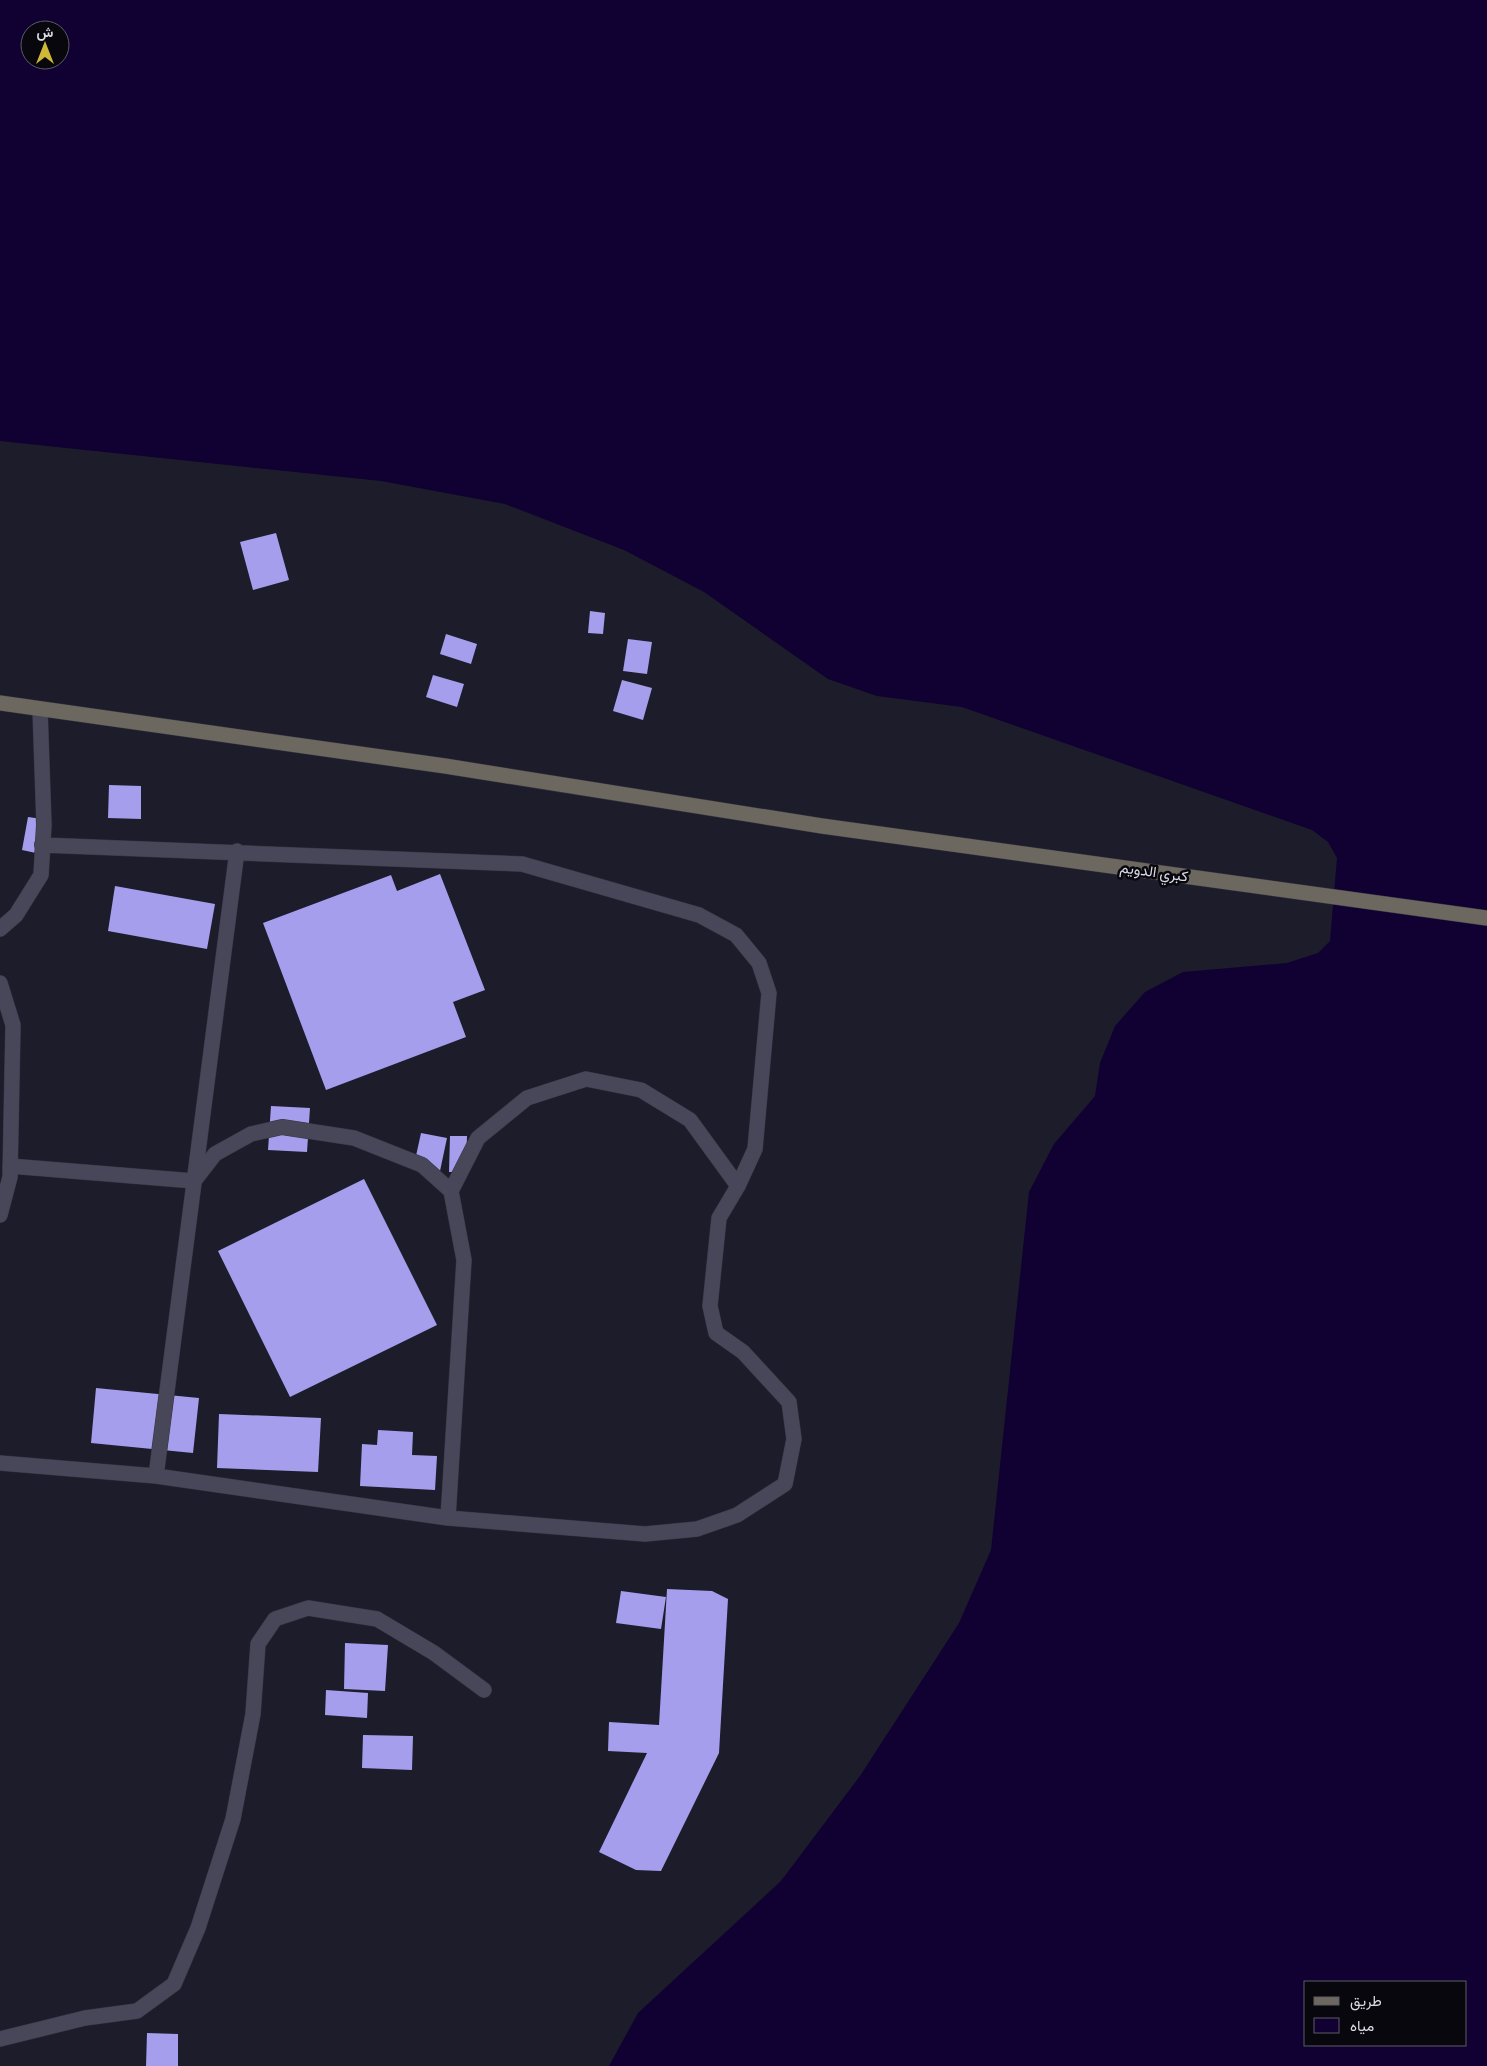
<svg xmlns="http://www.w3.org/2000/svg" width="1487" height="2066" viewBox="0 0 1487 2066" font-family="Figtree,Vazirmatn,sans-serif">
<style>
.water{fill:#100132;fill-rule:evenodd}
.building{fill:#a59eed}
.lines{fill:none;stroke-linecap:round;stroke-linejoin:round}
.lane-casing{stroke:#363541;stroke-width:16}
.street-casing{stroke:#363541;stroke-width:16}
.secondary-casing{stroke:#363541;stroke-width:16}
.lane{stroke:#484759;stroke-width:15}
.street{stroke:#484759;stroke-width:15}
.secondary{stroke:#6d685f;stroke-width:15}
.labels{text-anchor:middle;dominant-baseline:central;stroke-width:5;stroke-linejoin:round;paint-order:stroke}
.street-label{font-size:15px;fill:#dbdbe6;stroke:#08070e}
</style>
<rect width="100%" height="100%" fill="#1d1c2b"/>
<path class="water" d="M0,0H1487V2066H609L638,2013L781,1881L860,1776L959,1623L991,1550L1029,1192L1054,1144L1095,1096L1100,1063L1115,1026L1145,992L1183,972L1287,963L1318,953L1330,941L1337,858L1328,842L1312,830L962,707L877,696L828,679L704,592L624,550L505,504L381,481L0,441ZM30,30H60V60H30ZM1306,1982H1466V2045H1306Z"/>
<path class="building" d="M276,533L289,580L253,590L240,542Z
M590,611L605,613L603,634L588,633Z
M446,634L477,644L471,664L440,654Z
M628,639L652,642L647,674L623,671Z
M433,675L464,684L457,707L426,697Z
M622,680L652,688L643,720L613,711Z
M109,785L141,786V819L108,818Z
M28,817L42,819L36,853L22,850Z
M440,874L485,990L453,1002L466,1037L326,1090L263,923L391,875L397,891Z
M115,886L215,904L207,949L108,931Z
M271,1106L310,1108L307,1152L268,1150Z
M421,1133L447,1138L440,1171L414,1165Z
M450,1136H467L466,1172H449Z
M364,1179L437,1325L290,1397L218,1251Z
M96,1388L199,1398L193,1453L91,1443Z
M219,1414L321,1418L318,1472L217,1468Z
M378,1430L413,1432L412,1455L437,1456L435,1490L360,1486L362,1444L377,1445Z
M667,1589L712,1591L728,1599L719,1753L661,1871L636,1870L599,1852L647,1753L608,1751L609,1722L659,1725Z
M621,1591L666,1597L661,1629L616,1623Z
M345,1643L388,1645L385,1691L344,1689Z
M326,1690L368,1693L367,1718L325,1715Z
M363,1735L413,1736L412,1770L362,1768Z
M147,2033L178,2034V2066H146Z"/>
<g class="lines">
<defs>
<path id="lane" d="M0,929L16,915L41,875L44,825L40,709
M0,983L13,1025L10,1177L0,1215
M10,1166L194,1181L215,1154L251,1134L282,1127L354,1138L422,1165L451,1191L464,1260L448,1518
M451,1191L478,1138L527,1098L586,1079L641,1090L690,1120L738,1186
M0,1463L156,1476L448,1518L645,1534L697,1529L737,1515L785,1484L794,1439L789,1402L743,1352L716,1333L710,1306L719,1218L738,1186L755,1149L769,993L759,963L736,935L699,915L522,864L42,845
M156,1476L237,851"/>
<path id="street" d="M0,2039L85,2018L137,2011L174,1984L198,1928L233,1819L253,1714L258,1644L275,1619L308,1608L377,1619L434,1653L484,1690"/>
<path id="secondary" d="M0,703L445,766L822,826L1487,918"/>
</defs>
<use href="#lane" class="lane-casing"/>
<use href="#street" class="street-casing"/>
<use href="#secondary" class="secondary-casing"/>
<use href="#lane" class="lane"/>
<use href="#street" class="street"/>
<use href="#secondary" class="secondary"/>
</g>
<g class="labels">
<g class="street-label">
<text transform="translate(1154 872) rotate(8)">كبري الدويم</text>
</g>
</g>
<rect x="1304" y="1981" width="162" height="65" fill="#08070e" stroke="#5c5c64"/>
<rect x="1314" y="1997" width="25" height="8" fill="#6d685f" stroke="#5c5c64"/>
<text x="1350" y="2006" font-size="15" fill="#dbdbe6">طريق</text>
<rect x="1314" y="2018" width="25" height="15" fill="#100132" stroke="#5c5c64"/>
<text x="1350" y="2031" font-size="15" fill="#dbdbe6">مياه</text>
<g transform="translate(45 45)"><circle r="24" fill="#08070e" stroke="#5c5c64"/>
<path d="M0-4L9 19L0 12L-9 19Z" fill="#cfb837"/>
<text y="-8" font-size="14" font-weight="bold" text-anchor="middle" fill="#dbdbe6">ش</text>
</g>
</svg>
